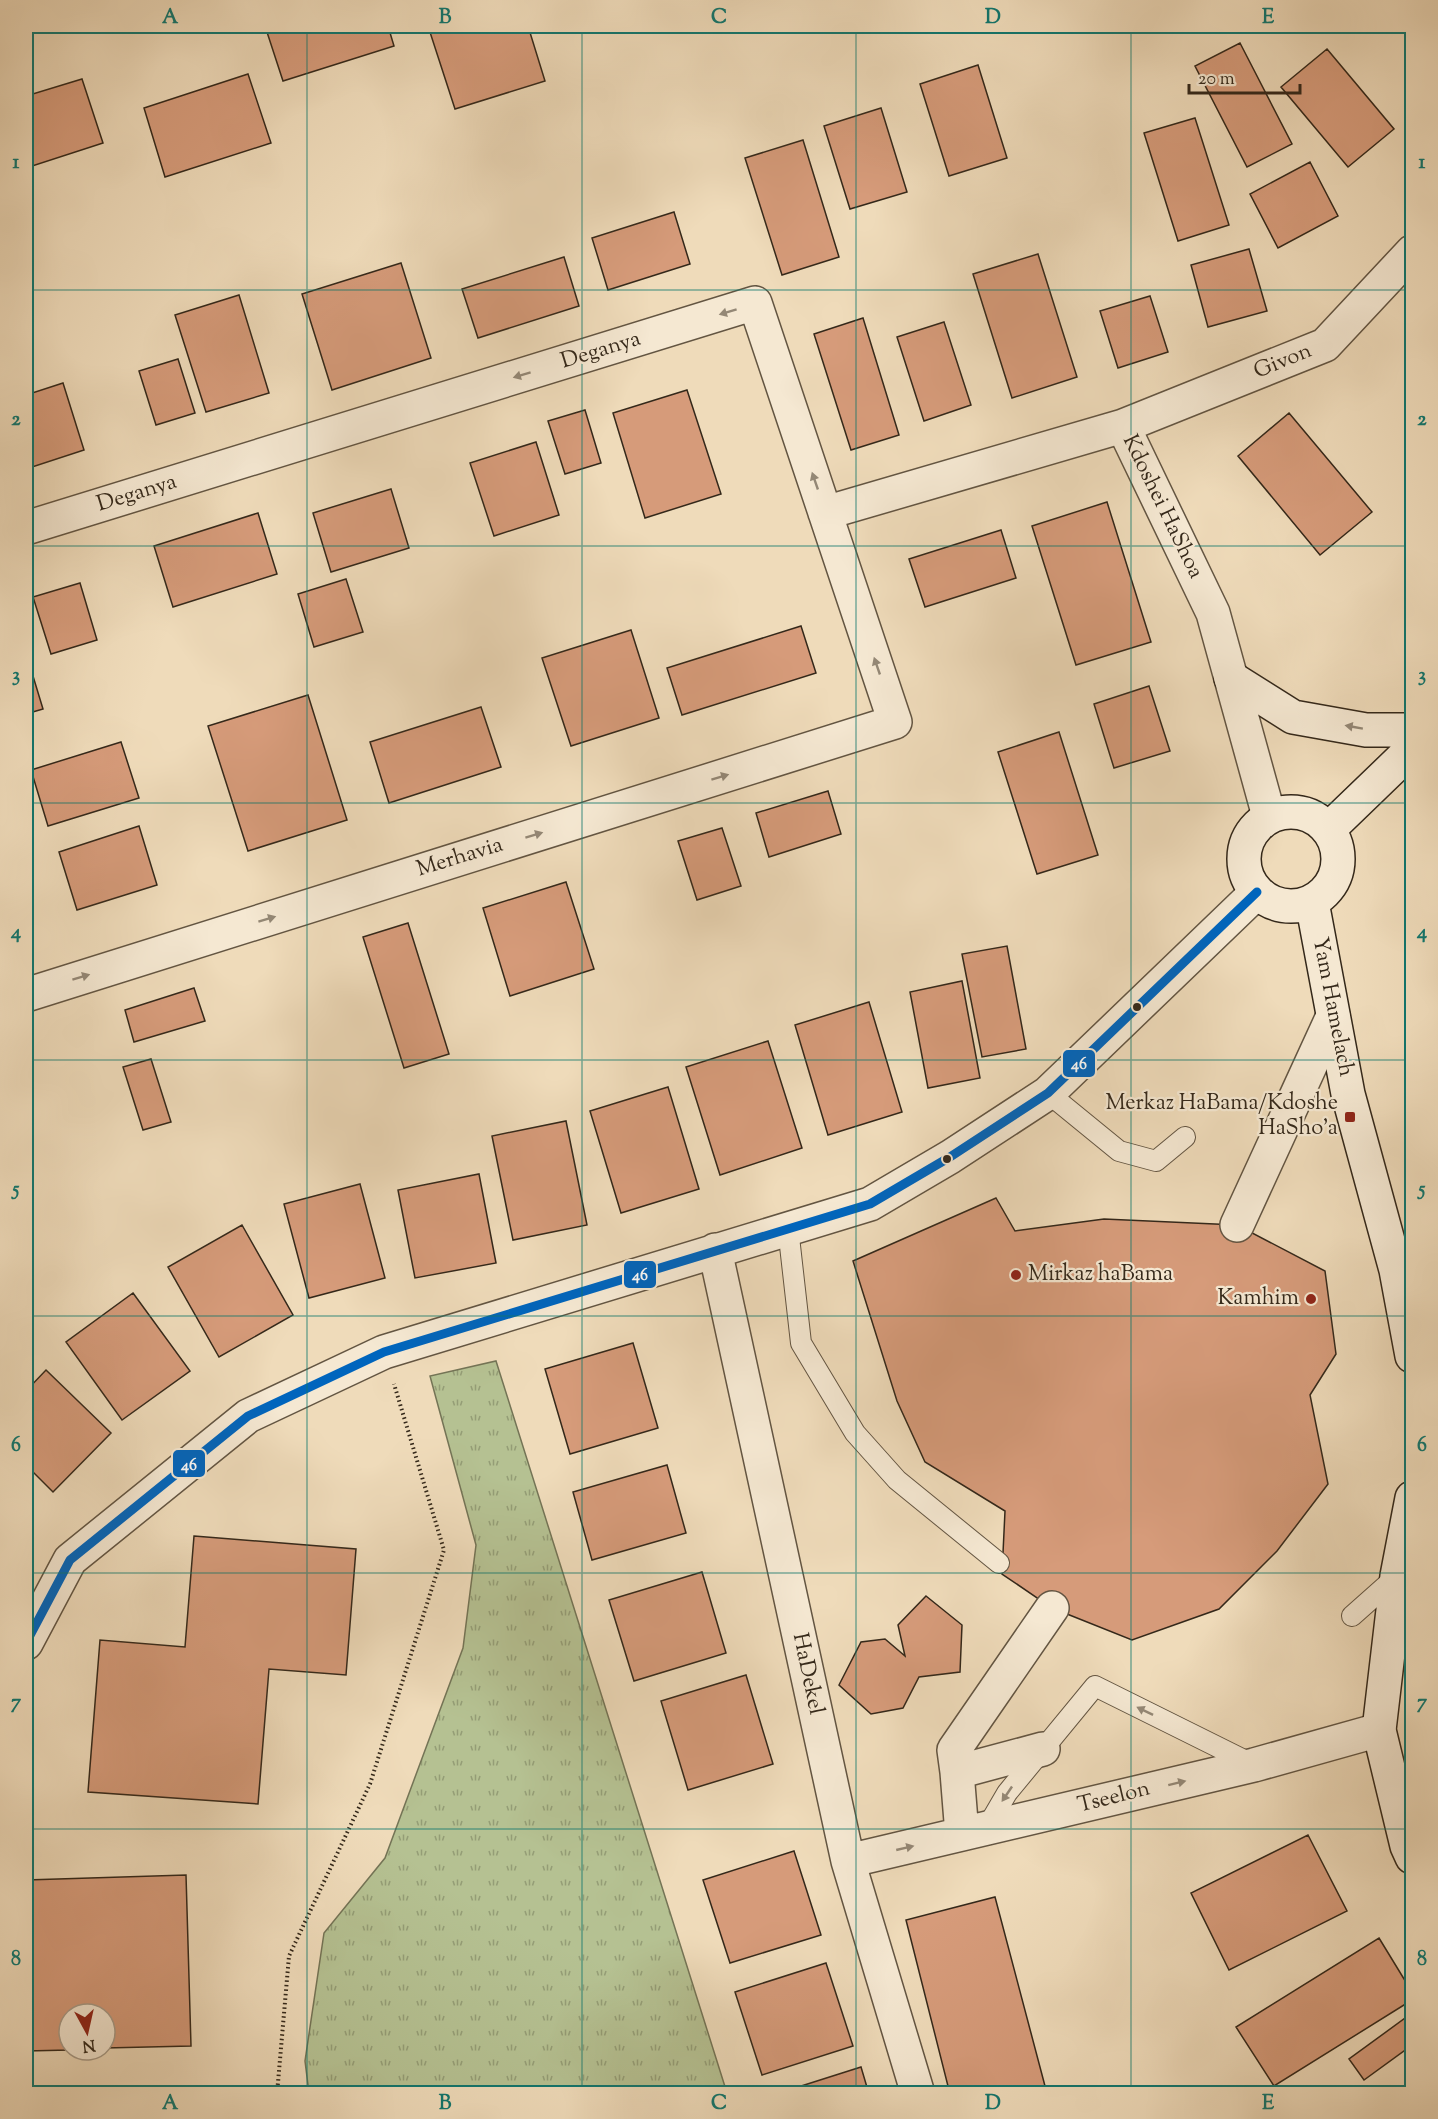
<svg xmlns="http://www.w3.org/2000/svg" width="1438" height="2119" viewBox="0 0 1438 2119" font-family="'Sorts Mill Goudy',serif">
<style>
.grass{fill:url(#grass-tufts);stroke:#747456;stroke-width:1.5}
.building{fill:#d69b7a;stroke:#34281a;stroke-width:1.5}
.lines{fill:none;stroke-linecap:round;stroke-linejoin:round}
.lane-casing{stroke:#635542;stroke-width:22}
.street-casing{stroke:#635542;stroke-width:36}
.secondary-casing{stroke:#34281a;stroke-width:36}
.path{stroke:#34281a;stroke-width:4;stroke-dasharray:1.5 3;stroke-linecap:butt}
.lane{stroke:#f5e8d2;stroke-width:20}
.street{stroke:#f5e8d2;stroke-width:33}
.secondary{stroke:#f5e8d2;stroke-width:33}
.bus-1-casing{stroke:#f5e8d2;stroke-width:14}
.bus-1{stroke:#0065bd;stroke-width:9}
.oneway{fill:#948876}
.grid{fill:none;stroke:#0f766e;stroke-width:1.5;stroke-opacity:0.55}
.bus-dot{fill:#34281a;stroke:#f5e8d2;stroke-width:2}
.poi-dot{fill:#8f2418;stroke:#f5e8d2;stroke-width:2}
.labels{text-anchor:middle;dominant-baseline:central;stroke-width:4.5;stroke-linejoin:round;paint-order:stroke}
.street-label{font-size:22px;fill:#34281a;stroke:#f5e8d2}
.poi-label{font-size:22px;fill:#34281a;stroke:#f5e8d2;text-anchor:end}
.line-badge{stroke:#f5e8d2;stroke-width:2}
.badge-label{font-size:16px;text-anchor:middle;font-weight:bold;fill:#fff}
.neatline{fill:none;stroke:#0f766e;stroke-width:2}
.grid-label{font-size:20px;text-anchor:middle;font-weight:bold;fill:#0f766e}
</style>
<defs>
<pattern id="grass-tufts" width="24" height="20" patternUnits="userSpaceOnUse" patternTransform="scale(1.5)"><rect width="24" height="20" fill="#b5c192"/><path d="M3 7l-1-3M5 7V3M7 7l1-3M15 17l-1-3M17 17v-4M19 17l1-3" fill="none" stroke="#949d76"/></pattern>
</defs>
<rect width="100%" height="100%" fill="#efdbba"/>
<filter id="stains"><feTurbulence type="fractalNoise" baseFrequency=".00333" numOctaves="4"/><feColorMatrix values="0 0 0 0 .2 0 0 0 0 .09 0 0 0 0 .02 0 0 0 .5 -.17"/></filter>
<radialGradient id="worn" r=".72"><stop offset=".6" stop-color="#630" stop-opacity="0"/><stop offset="1" stop-color="#630" stop-opacity=".3"/></radialGradient>
<path class="grass" d="M496,1361L727,2093H309L305,2061L324,1933L385,1858L463,1648L476,1545L430,1376Z"/>
<path class="building" d="M265,26H388L394,46L283,81Z
M428,26H528L545,81L455,109Z
M1240,43L1292,144L1247,167L1195,66Z
M1327,49L1394,129L1348,167L1281,87Z
M978,65L1007,158L949,176L920,84Z
M248,74L271,143L165,177L144,108Z
M82,79L103,143L26,168V96Z
M881,108L907,192L850,209L824,126Z
M1195,118L1229,225L1178,241L1144,133Z
M803,140L839,257L782,275L745,158Z
M1310,162L1338,216L1278,248L1250,194Z
M674,212L690,264L608,290L592,238Z
M1249,249L1267,311L1208,327L1191,265Z
M1038,254L1077,377L1012,398L973,274Z
M564,257L579,306L478,338L462,289Z
M401,263L431,358L332,390L302,294Z
M239,295L269,393L206,412L175,315Z
M1150,296L1168,352L1118,368L1100,311Z
M863,318L899,435L851,450L814,334Z
M944,322L971,405L924,421L897,337Z
M178,359L195,413L156,425L139,371Z
M63,383L84,450L26,469V395Z
M687,390L721,494L645,518L613,413Z
M585,410L601,463L565,474L548,421Z
M1289,413L1372,512L1320,555L1238,456Z
M536,442L559,515L494,536L470,463Z
M391,489L409,548L331,572L313,513Z
M1107,502L1151,642L1076,665L1032,526Z
M258,513L277,574L173,607L154,546Z
M1001,530L1016,578L925,607L909,559Z
M346,579L363,632L314,647L298,594Z
M80,583L97,640L51,654L33,597Z
M801,626L816,673L682,715L667,668Z
M631,630L659,718L571,746L542,658Z
M26,653L43,709L26,714Z
M1149,686L1170,751L1114,768L1094,704Z
M308,695L347,820L248,851L208,726Z
M481,707L501,767L389,803L370,742Z
M1059,732L1098,855L1037,874L998,752Z
M121,742L139,798L48,826L31,770Z
M828,791L841,834L769,857L756,813Z
M139,826L157,885L77,910L59,852Z
M722,828L741,886L697,900L678,841Z
M566,882L594,969L510,996L483,908Z
M408,923L449,1054L404,1068L363,937Z
M1007,946L1026,1049L982,1057L962,954Z
M962,981L980,1078L928,1088L910,992Z
M194,988L205,1021L134,1042L125,1010Z
M869,1002L902,1112L828,1135L795,1025Z
M768,1041L802,1148L720,1175L686,1067Z
M151,1059L171,1122L143,1130L123,1067Z
M668,1087L699,1189L621,1213L590,1111Z
M566,1121L587,1225L513,1240L492,1136Z
M479,1174L496,1263L415,1278L398,1190Z
M360,1184L385,1278L309,1298L284,1204Z
M996,1198L1015,1231L1104,1219L1237,1225L1325,1271L1336,1354L1310,1395L1328,1484L1277,1551L1219,1609L1132,1640L1052,1608L1002,1574L1005,1511L925,1462L897,1401L853,1261Z
M242,1225L293,1315L219,1357L168,1267Z
M133,1293L190,1371L122,1420L66,1342Z
M633,1343L658,1428L570,1454L545,1369Z
M46,1370L111,1433L53,1492L26,1465V1391Z
M667,1465L686,1533L592,1560L573,1492Z
M194,1536L356,1549L346,1675L269,1669L258,1804L88,1792L100,1640L185,1647Z
M702,1572L726,1653L634,1681L609,1600Z
M926,1596L962,1625L960,1672L919,1677L903,1708L871,1714L839,1685L861,1642L885,1639L905,1656L898,1625Z
M746,1675L773,1764L688,1790L661,1701Z
M1308,1835L1347,1911L1229,1970L1191,1893Z
M794,1851L821,1935L730,1963L703,1880Z
M186,1875L191,2046L105,2048V2014H69V2050L26,2051V1880Z
M995,1897L1045,2086L1018,2094H950L906,1920Z
M1379,1938L1412,1992V2000L1274,2086L1236,2027Z
M826,1963L853,2046L762,2075L735,1992Z
M1412,2013V2045L1364,2080L1349,2059Z
M861,2067L869,2094H776Z"/>
<g class="lines">
<defs>
<path id="lane" d="M1048,1093L1119,1151L1156,1161L1185,1137
M788,1228L801,1343L855,1433L897,1480L999,1563
M1352,1616L1397,1576
M986,1829L1007,1793L1095,1686L1254,1765"/>
<path id="street" d="M1123,426L1325,345L1412,252
M825,513L1123,426L1213,613L1269,816
M26,528L755,303L895,722L26,995
M1237,1225L1333,1016
M715,1250L848,1861L918,2094
M26,1643L70,1560L248,1416L384,1352L870,1204L950,1157L1048,1093L1257,892
M1043,1749L957,1772L954,1750L1052,1608
M957,1772L962,1834
M848,1861L1254,1765L1379,1730"/>
<path id="secondary" d="M1231,678L1293,717L1366,730H1412
M1244 859a47 47 0 1 1 94 0a47 47 0 1 1-94 0Z
M1329,829L1412,749
M1312,902L1348,1094L1396,1270L1412,1356
M1412,1498L1397,1576L1379,1730L1407,1846L1412,1857"/>
</defs>
<use href="#lane" class="lane-casing"/>
<use href="#street" class="street-casing"/>
<use href="#secondary" class="secondary-casing"/>
<path class="path" d="M277,2094L289,1956L370,1784L444,1550L394,1384"/>
<use href="#lane" class="lane"/>
<use href="#street" class="street"/>
<use href="#secondary" class="secondary"/>
<defs>
<path id="bus-1" d="M26,1643L70,1560L248,1416L384,1352L870,1204L950,1157L1048,1093L1257,892"/>
</defs>
<use href="#bus-1" class="bus-1-casing"/>
<use href="#bus-1" class="bus-1"/>
</g>
<defs><path id="oneway-solid" d="M-6-.8H1V-3.2L6.5 0L1 3.2V.8H-6Z" transform="scale(1.5)"/></defs>
<g class="oneway">
<use href="#oneway-solid" transform="translate(728 312) rotate(163)"/>
<use href="#oneway-solid" transform="translate(522 375) rotate(163)"/>
<use href="#oneway-solid" transform="translate(815 481) rotate(-109)"/>
<use href="#oneway-solid" transform="translate(877 666) rotate(-109)"/>
<use href="#oneway-solid" transform="translate(1354 727) rotate(-170)"/>
<use href="#oneway-solid" transform="translate(720 777) rotate(-17)"/>
<use href="#oneway-solid" transform="translate(534 835) rotate(-17)"/>
<use href="#oneway-solid" transform="translate(267 919) rotate(-17)"/>
<use href="#oneway-solid" transform="translate(81 977) rotate(-17)"/>
<use href="#oneway-solid" transform="translate(1145 1711) rotate(-154)"/>
<use href="#oneway-solid" transform="translate(1177 1783) rotate(-14)"/>
<use href="#oneway-solid" transform="translate(1007 1794) rotate(124)"/>
<use href="#oneway-solid" transform="translate(905 1848) rotate(-13)"/>
</g>
<path class="grid" d="M307,26V2094M582,26V2094M856,26V2094M1131,26V2094M26,290H1412M26,546H1412M26,803H1412M26,1060H1412M26,1316H1412M26,1573H1412M26,1829H1412"/>
<g class="bus-dot">
<circle cx="1137" cy="1007" r="5"/>
<circle cx="947" cy="1159" r="5"/>
</g>
<g class="poi-dot">
<rect x="1344" y="1111" width="12" height="12" rx="3"/>
<circle cx="1016" cy="1275" r="6"/>
<circle cx="1311" cy="1299" r="6"/>
</g>
<g class="labels">
<g class="street-label">
<text transform="translate(601 351) rotate(-17)">Deganya</text>
<text transform="translate(1283 362) rotate(-22)">Givon</text>
<text transform="translate(137 494) rotate(-17)">Deganya</text>
<text transform="translate(1162 507) rotate(64)">Kdoshei HaShoa</text>
<text transform="translate(460 858) rotate(-17)">Merhavia</text>
<text transform="translate(1332 1007) rotate(79)">Yam Hamelach</text>
<text transform="translate(807 1674) rotate(78)">HaDekel</text>
<text transform="translate(1114 1798) rotate(-14)">Tseelon</text>
</g>
<g class="poi-label">
<text x="1338" y="1104">Merkaz HaBama/Kdoshe<tspan x="1338" dy="25">HaSho'a</tspan></text>
<text x="1028" y="1275" text-anchor="start">Mirkaz haBama</text>
<text x="1299" y="1299">Kamhim</text>
</g>
</g>
<g class="line-badge">
<rect x="1062" y="1049" width="34" height="29" rx="6" fill="#0065bd"/>
<rect x="623" y="1260" width="34" height="29" rx="6" fill="#0065bd"/>
<rect x="172" y="1449" width="34" height="29" rx="6" fill="#0065bd"/>
</g>
<g class="badge-label">
<text x="1079" y="1069">46</text>
<text x="640" y="1280">46</text>
<text x="189" y="1470">46</text>
</g>
<rect width="1438" height="2119" fill="none" stroke="#efdbba" stroke-width="66"/>
<g transform="translate(87 2032) rotate(172)"><circle r="28" fill="#f5e8d2" stroke="#a89b88" stroke-width="1.5"/>
<path d="M0-4.5L10 22L0 15L-10 22Z" fill="#8f2418"/>
<text y="-9" font-size="16" font-weight="bold" text-anchor="middle" fill="#34281a">N</text>
</g>
<path d="M1189 84v9h111v-9" fill="none" stroke="#34281a" stroke-width="3"/>
<text x="1198" y="84" font-size="18" fill="#34281a" stroke="#f5e8d2" stroke-width="4.5" paint-order="stroke">20 m</text>
<rect x="33" y="33" width="1372" height="2053" class="neatline"/>
<g class="grid-label">
<text x="170" y="23">A</text>
<text x="445" y="23">B</text>
<text x="719" y="23">C</text>
<text x="993" y="23">D</text>
<text x="1268" y="23">E</text>
<text x="16" y="168">1</text>
<text x="1422" y="168">1</text>
<text x="16" y="425">2</text>
<text x="1422" y="425">2</text>
<text x="16" y="681">3</text>
<text x="1422" y="681">3</text>
<text x="16" y="938">4</text>
<text x="1422" y="938">4</text>
<text x="16" y="1195">5</text>
<text x="1422" y="1195">5</text>
<text x="16" y="1451">6</text>
<text x="1422" y="1451">6</text>
<text x="16" y="1708">7</text>
<text x="1422" y="1708">7</text>
<text x="16" y="1965">8</text>
<text x="1422" y="1965">8</text>
<text x="170" y="2109">A</text>
<text x="445" y="2109">B</text>
<text x="719" y="2109">C</text>
<text x="993" y="2109">D</text>
<text x="1268" y="2109">E</text>
</g>
<rect width="100%" height="100%" filter="url(#stains)"/>
<rect width="100%" height="100%" fill="url(#worn)"/>
</svg>
